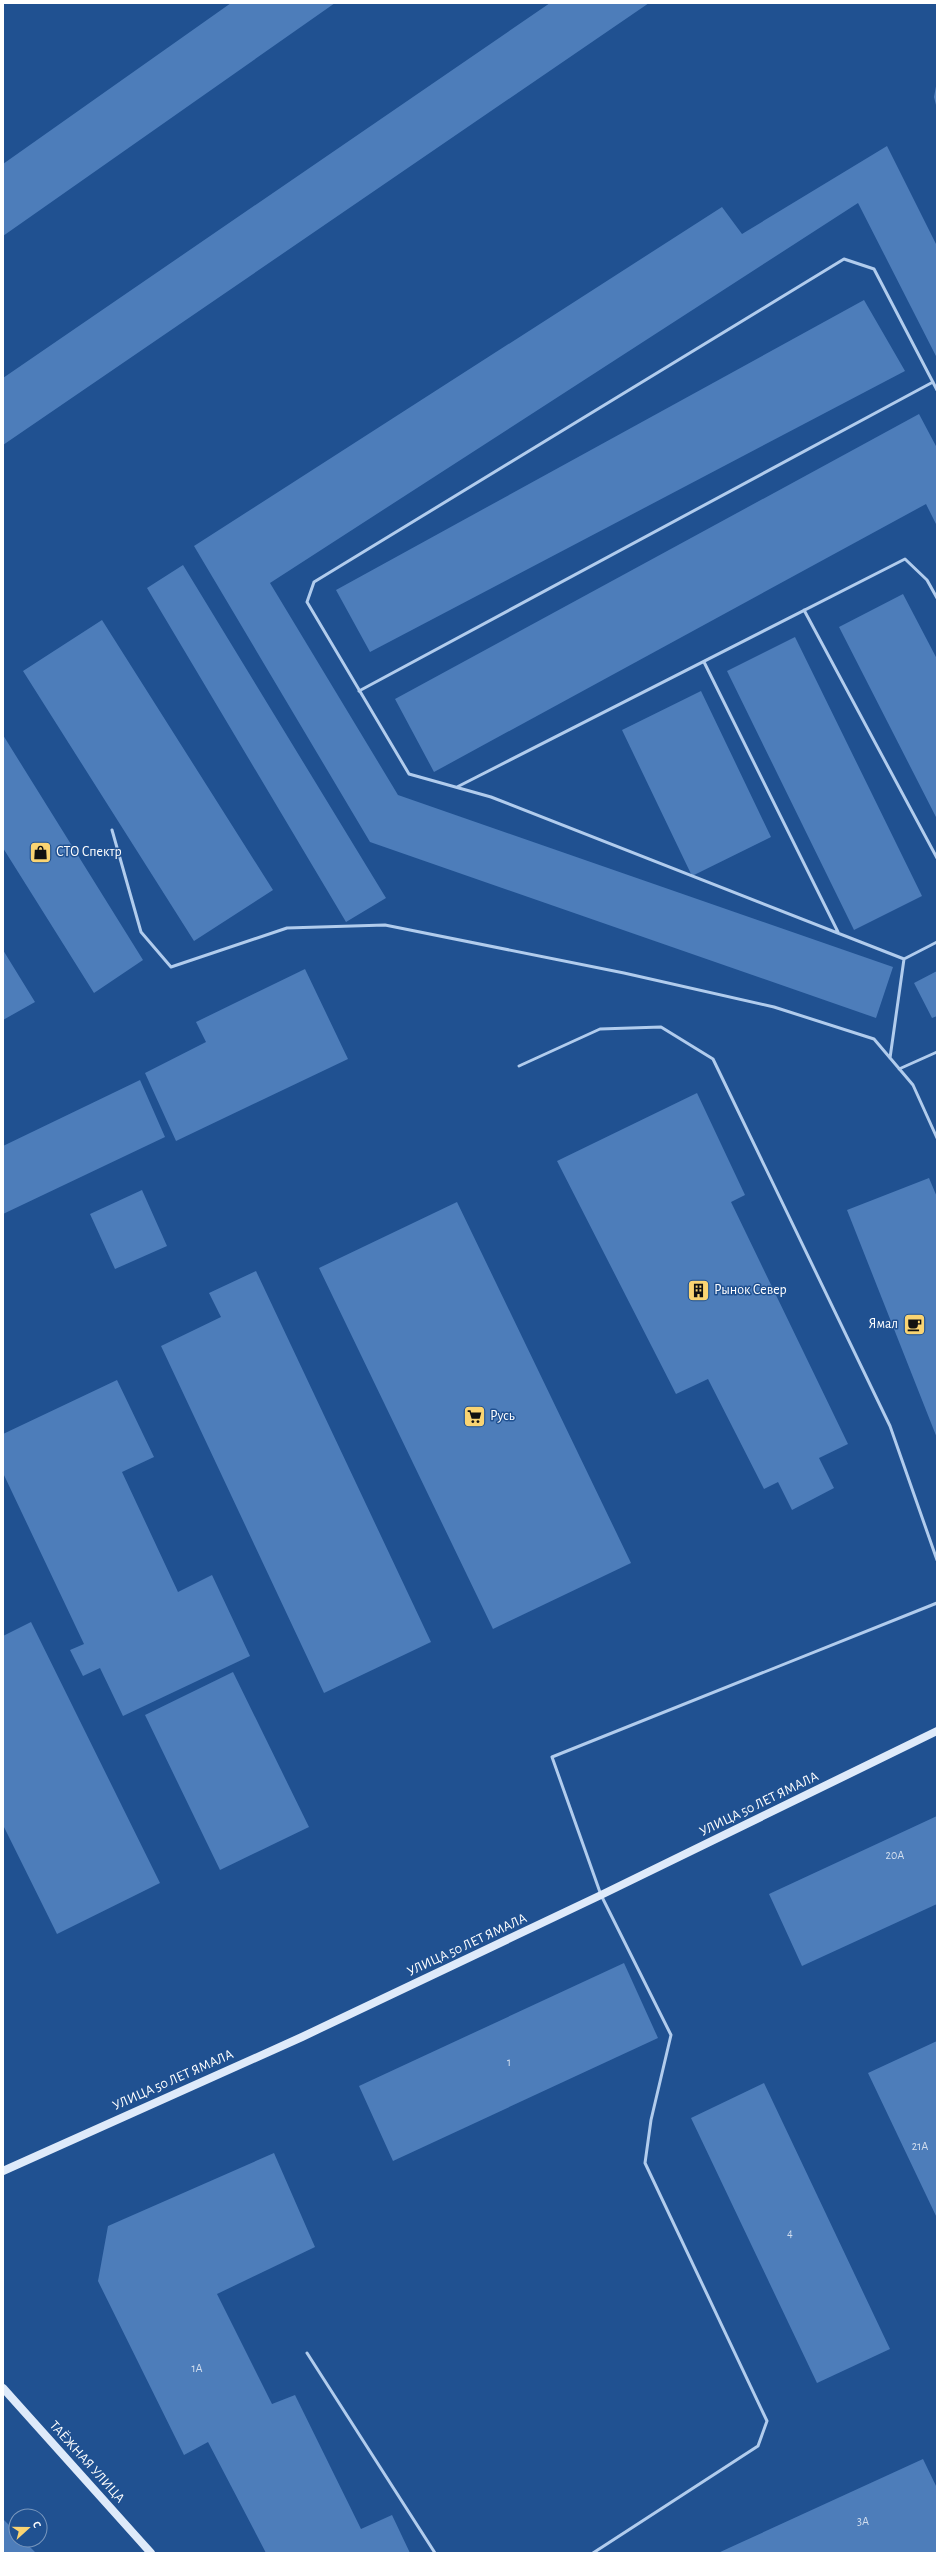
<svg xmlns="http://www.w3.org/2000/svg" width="940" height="2556" viewBox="0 0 940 2556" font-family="'Alegreya Sans',sans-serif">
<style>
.building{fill:#4d7dba}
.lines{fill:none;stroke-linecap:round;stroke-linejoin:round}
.lane{stroke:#b1cced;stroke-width:3}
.secondary{stroke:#deeafa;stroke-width:8}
.labels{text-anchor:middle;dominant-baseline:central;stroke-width:3;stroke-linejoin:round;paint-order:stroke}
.number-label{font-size:12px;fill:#d2deee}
.poi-label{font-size:14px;fill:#fff;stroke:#205191;text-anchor:start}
.street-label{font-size:14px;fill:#fff;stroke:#205191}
</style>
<rect width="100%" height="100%" fill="#205191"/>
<path class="building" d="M231,3H335L3,236V164Z
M550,3H649L3,445V378Z
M937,81V105H936L934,97Z
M887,146L937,246V358L858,203L270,583L398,795L893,967L876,1018L370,842L194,546L722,207L742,234Z
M864,300L905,371L370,652L336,590Z
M919,414L937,448V526L926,504L434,772L395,699Z
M183,565L386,898L346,922L147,588Z
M903,594L937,659V819L839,627Z
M102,620L273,890L194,941L23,671Z
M795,637L922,896L854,930L727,671Z
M701,691L771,837L692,876L622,730Z
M3,735L143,960L94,993L3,848Z
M3,950L35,1002L3,1020Z
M305,969L348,1059L176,1141L145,1073L206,1042L196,1022Z
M937,971V1016L932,1018L914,983Z
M140,1080L165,1137L3,1214V1146Z
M697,1093L745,1195L731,1202L848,1444L819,1458L834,1488L792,1510L778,1482L764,1489L708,1379L676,1394L557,1161Z
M929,1178L937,1197V1438L847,1210Z
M142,1190L167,1246L115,1269L90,1214Z
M457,1202L631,1563L493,1629L319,1268Z
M256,1271L431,1642L324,1693L161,1346L221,1317L209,1293Z
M117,1380L154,1457L122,1472L178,1592L212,1575L250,1656L123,1716L100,1668L83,1676L70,1650L84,1644L3,1473V1434Z
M31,1622L160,1883L57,1934L3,1825V1636Z
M233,1672L309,1827L220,1870L145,1715Z
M937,1816V1904L802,1966L769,1894Z
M624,1963L658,2038L393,2161L359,2086Z
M937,2041V2218L868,2073Z
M764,2083L890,2349L817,2383L691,2118Z
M274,2153L315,2247L217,2294L272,2404L295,2395L361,2529L392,2515L410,2553H266L208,2442L184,2455L98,2281L108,2226Z
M923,2459L937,2488V2553H718Z
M3,2519L16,2532V2540H23L36,2553H3Z"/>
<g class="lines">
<path class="lane" d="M804,610L937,858
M704,662L838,932
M359,691L933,382
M457,787L905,559L927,580L937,598
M112,830L141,932L171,967L287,928L385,925L624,973L774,1007L874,1039L913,1085L937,1138
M904,959L937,942
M890,1058L904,959L491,797L409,774L307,602L314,582L844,259L874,269L937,390
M519,1066L600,1029L661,1027L713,1059L890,1426L937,1560
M899,1069L937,1052
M307,2353L435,2553
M593,2553L758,2446L767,2421L645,2163L651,2120L671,2035L601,1895L552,1757L937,1603"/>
<path class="secondary" d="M3,2171L302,2037L601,1895L937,1731
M3,2388L151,2553"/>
</g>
<defs>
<symbol id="shop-square" viewBox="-11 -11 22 22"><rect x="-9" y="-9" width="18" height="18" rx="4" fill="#fad472" stroke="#205191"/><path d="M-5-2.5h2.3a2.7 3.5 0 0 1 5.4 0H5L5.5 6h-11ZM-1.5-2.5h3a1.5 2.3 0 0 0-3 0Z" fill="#111"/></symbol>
<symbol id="building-square" viewBox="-11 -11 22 22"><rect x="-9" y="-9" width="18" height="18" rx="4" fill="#fad472" stroke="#205191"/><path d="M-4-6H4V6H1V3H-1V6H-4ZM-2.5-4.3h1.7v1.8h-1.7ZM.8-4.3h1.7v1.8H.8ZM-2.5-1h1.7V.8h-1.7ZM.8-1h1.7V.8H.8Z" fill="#111"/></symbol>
<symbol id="cafe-square" viewBox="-11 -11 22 22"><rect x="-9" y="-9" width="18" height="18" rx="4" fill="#fad472" stroke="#205191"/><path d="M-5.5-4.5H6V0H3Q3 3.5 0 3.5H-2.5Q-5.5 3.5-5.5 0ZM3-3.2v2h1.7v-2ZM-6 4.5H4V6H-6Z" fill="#111"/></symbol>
<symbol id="supermarket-square" viewBox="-11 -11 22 22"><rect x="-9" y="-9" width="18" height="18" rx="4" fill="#fad472" stroke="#205191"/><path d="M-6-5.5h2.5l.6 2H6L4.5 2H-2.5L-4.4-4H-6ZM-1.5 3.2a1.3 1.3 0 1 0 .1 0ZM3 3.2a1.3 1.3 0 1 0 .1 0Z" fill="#111"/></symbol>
</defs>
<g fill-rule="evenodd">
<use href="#shop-square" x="28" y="840" width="25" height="25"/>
<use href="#building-square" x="686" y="1278" width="25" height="25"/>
<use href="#cafe-square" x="902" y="1312" width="25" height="25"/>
<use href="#supermarket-square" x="462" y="1404" width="25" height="25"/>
</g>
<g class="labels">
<g class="number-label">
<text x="895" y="1855">20А</text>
<text x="509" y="2062">1</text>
<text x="920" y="2146">21А</text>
<text x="790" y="2233">4</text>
<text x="197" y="2368">1А</text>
<text x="863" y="2521">3А</text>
</g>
<g class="poi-label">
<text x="56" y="852">СТО Спектр</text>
<text x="714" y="1290">Рынок Север</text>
<text x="898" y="1324" text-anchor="end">Ямал</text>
<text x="490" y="1416">Русь</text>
</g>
<g class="street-label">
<text transform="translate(759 1804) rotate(-26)">УЛИЦА 50 ЛЕТ ЯМАЛА</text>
<text transform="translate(467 1945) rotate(-25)">УЛИЦА 50 ЛЕТ ЯМАЛА</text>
<text transform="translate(173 2080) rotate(-24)">УЛИЦА 50 ЛЕТ ЯМАЛА</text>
<text transform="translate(87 2462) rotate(48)">ТАЁЖНАЯ УЛИЦА</text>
</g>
</g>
<rect width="940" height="2556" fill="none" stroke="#ffffff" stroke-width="8"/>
<g transform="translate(28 2528) rotate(69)"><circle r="19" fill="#205191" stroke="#7997bd"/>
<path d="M0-3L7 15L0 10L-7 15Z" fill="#fad472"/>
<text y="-6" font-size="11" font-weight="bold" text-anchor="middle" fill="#ffffff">С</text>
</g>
</svg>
